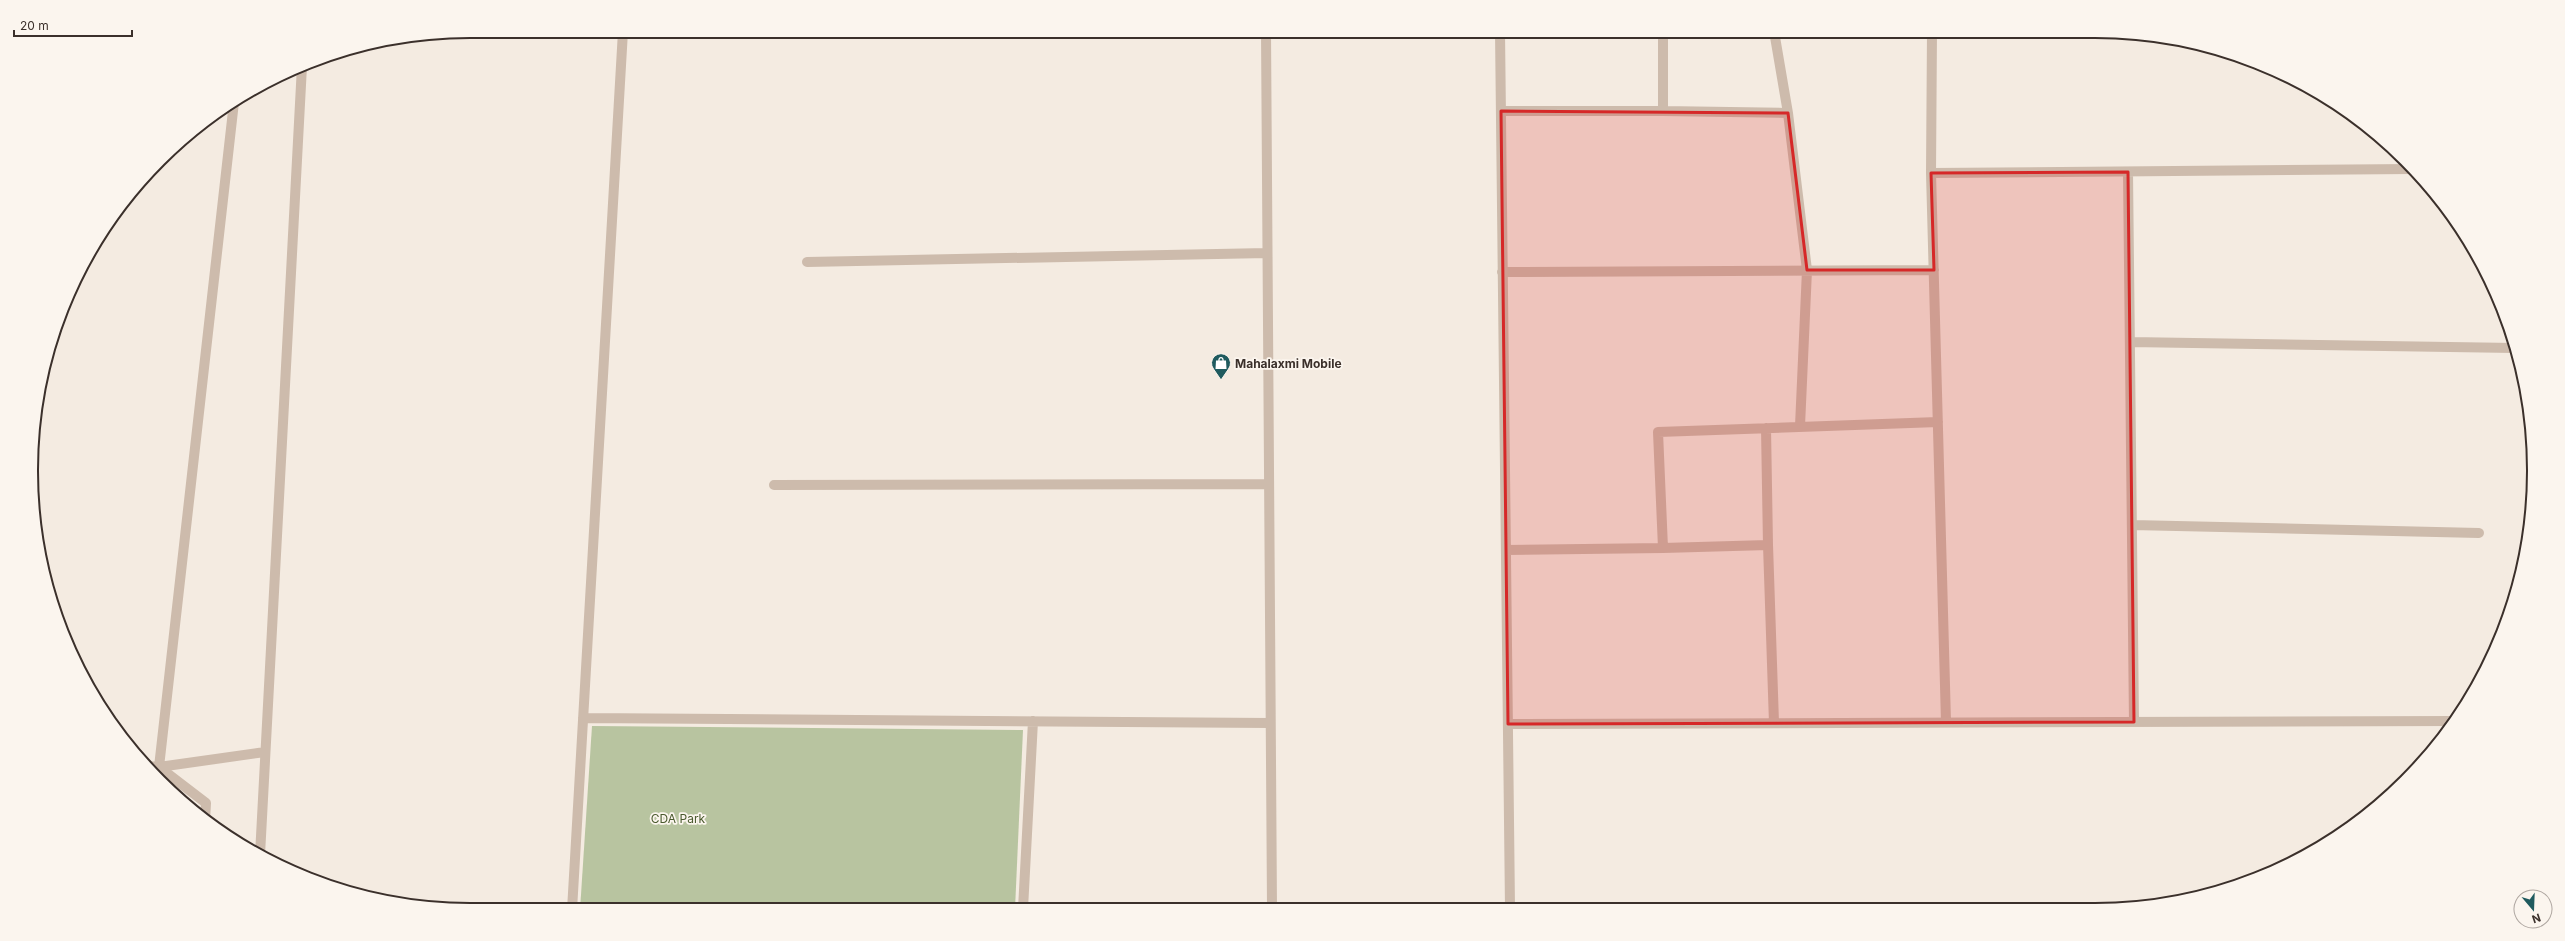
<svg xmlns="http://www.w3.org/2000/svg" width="2565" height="941" viewBox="0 0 2565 941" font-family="Inter,sans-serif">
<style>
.green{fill:#b8c4a0}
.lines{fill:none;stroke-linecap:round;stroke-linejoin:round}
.minor{stroke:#cdbbac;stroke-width:10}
.tertiary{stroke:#cdbbac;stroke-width:10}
.marked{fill:#d62828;fill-opacity:0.2;stroke:#d62828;stroke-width:3;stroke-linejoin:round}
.labels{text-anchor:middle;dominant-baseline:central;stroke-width:3.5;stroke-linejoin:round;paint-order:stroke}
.poi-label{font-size:12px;font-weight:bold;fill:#3b302b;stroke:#fbf5ee;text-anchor:start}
.park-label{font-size:12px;fill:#4a5a2e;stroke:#fbf5ee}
.rim{fill:none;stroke:#3b302b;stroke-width:2}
</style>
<rect width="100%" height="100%" fill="#f4ebe1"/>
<path class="green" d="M592,726L1023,730L1015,909L580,910Z"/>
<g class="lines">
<path class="minor" d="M1266,31L1272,908
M1500,31L1510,908
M1501,111H1663V31
M1663,111L1788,113L1774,31
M1788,113L1807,270L1800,426
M2128,172L2134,722
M1931,173L1932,31
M807,262L1267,253
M1502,272L1934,270
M2130,342L2515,348
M774,485L1269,484
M2132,525L2479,533
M1768,545L1774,723
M1663,548L1768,545L1766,428
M1506,550L1663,548L1658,432L1938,422
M583,718L1270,723
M1946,722L1931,173L2412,169
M1508,724L2455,721
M1023,909L1033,721
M572,910L623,31"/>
<path class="tertiary" d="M147,766L159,767L265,752
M159,767L234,102
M159,767L206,803L205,821
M260,855L302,66"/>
</g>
<path class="marked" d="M1501,111L1788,113L1807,270H1934L1931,173L2128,172L2134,722L1508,724Z"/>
<defs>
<symbol id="shop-pin" viewBox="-11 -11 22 30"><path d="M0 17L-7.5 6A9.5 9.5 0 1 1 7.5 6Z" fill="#1f5a5e" stroke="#fbf5ee"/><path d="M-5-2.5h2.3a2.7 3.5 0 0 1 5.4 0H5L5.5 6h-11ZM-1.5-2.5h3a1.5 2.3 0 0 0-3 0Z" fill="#fff"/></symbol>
</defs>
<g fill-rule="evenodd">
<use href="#shop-pin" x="1210" y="352" width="22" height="30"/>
</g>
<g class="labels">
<g class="poi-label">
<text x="1235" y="363">Mahalaxmi Mobile</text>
</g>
<g class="park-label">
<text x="678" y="818">CDA Park</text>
</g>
</g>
<path d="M0 0H2565V941H0ZM470 38H2095A432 432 0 0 1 2527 470V471A432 432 0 0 1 2095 903H470A432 432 0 0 1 38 471V470A432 432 0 0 1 470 38Z" fill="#fbf5ee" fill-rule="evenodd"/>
<path class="rim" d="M470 38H2095A432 432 0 0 1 2527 470V471A432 432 0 0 1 2095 903H470A432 432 0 0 1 38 471V470A432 432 0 0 1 470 38Z"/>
<g transform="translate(2533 909) rotate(161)"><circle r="19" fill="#fbf5ee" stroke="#aea6a0"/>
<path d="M0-3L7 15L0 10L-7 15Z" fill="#1f5a5e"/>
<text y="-6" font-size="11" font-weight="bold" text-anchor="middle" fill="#3b302b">N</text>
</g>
<path d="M14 30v6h118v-6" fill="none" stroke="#3b302b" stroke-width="2"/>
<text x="20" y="30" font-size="12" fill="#3b302b" stroke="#fbf5ee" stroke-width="3" paint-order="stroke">20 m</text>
</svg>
